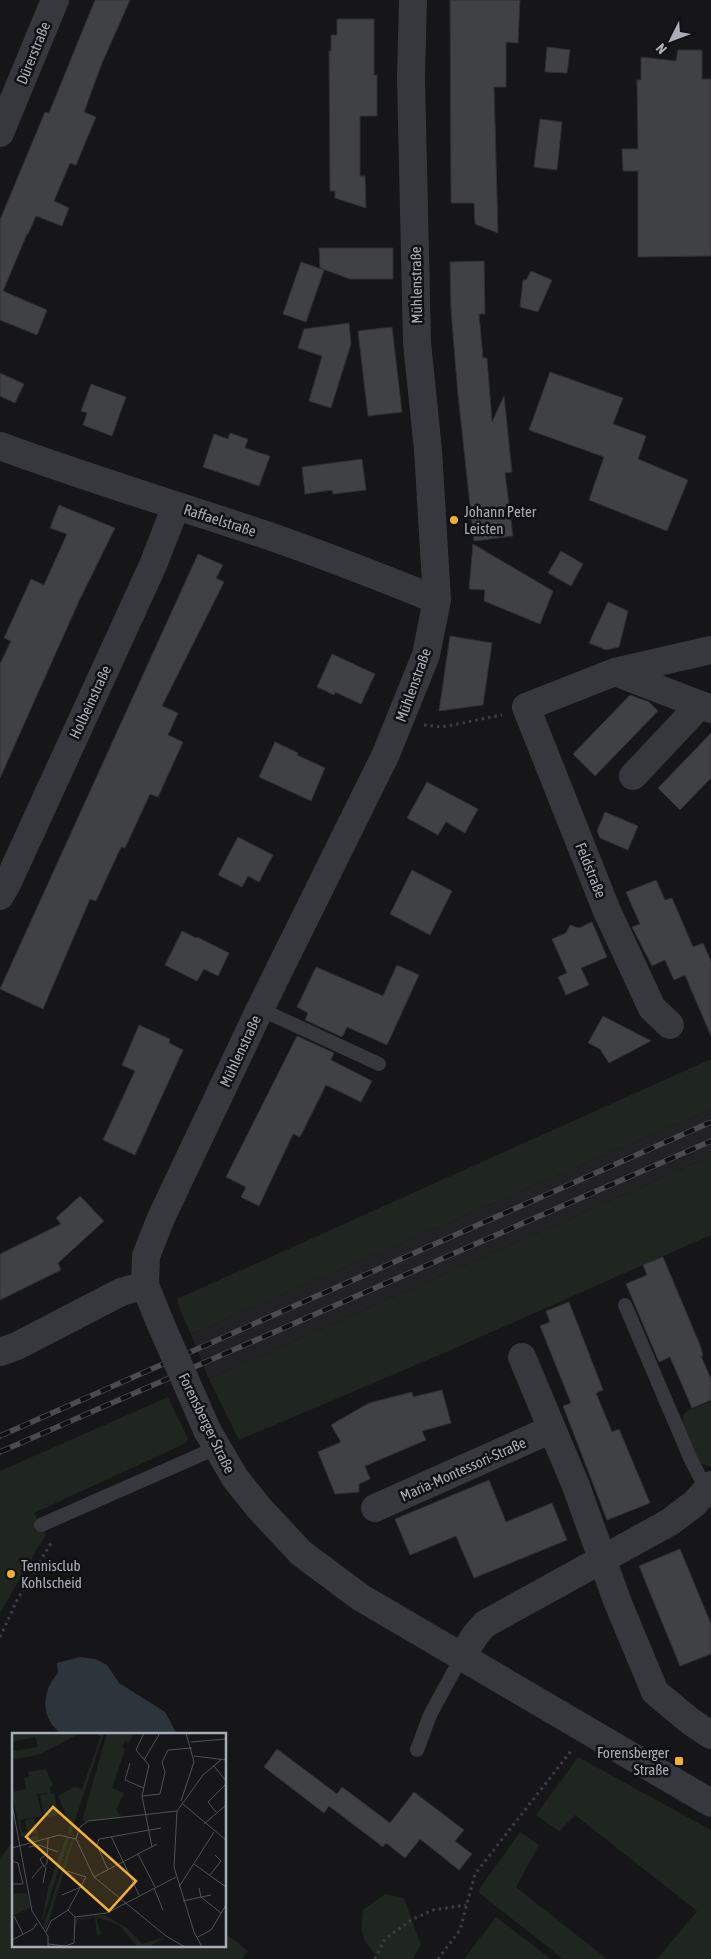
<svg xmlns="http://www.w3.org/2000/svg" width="711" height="1959" viewBox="0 0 711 1959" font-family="'Asap Condensed',sans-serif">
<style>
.built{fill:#222225}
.green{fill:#1e261f}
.water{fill:#2c353c}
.building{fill:#404145;stroke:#303034}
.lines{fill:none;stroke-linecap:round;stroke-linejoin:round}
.path{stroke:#3d3f44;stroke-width:3;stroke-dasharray:2.5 4;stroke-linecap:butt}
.lane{stroke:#37383d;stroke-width:14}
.street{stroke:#37383d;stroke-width:28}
.rail-casing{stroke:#4a4c52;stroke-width:5.5}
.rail{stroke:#111113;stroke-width:4;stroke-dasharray:11;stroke-linecap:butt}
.street-bridge{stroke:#37383d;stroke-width:28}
.poi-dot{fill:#f2b134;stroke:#111113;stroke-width:2}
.labels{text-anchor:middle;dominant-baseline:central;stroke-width:5;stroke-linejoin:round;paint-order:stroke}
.street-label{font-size:15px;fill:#a8adb8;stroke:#111113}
.poi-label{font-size:15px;fill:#a8adb8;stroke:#111113;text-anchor:start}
.inset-road{fill:none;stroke:#505258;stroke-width:1}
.view{fill:#f2b134;fill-opacity:0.15;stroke:#f2b134;stroke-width:2.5}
.inset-edge{fill:none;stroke:#a8adb8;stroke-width:2.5}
</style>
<rect width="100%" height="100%" fill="#161618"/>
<path class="built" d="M711,1109V1156L209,1379L191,1334Z"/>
<path class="green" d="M711,1059V1109L191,1334L180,1310L177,1299Z
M711,1156V1235L444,1353L239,1440L209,1379Z
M168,1397L188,1439L184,1444L34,1513L46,1534L0,1613V1471Z
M711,1401V1467L698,1462C694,1453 677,1421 685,1413C691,1408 703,1405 711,1401Z
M578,1757L711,1830V1959H657L697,1911L575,1815L559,1831L536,1815Z
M520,1832L539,1845L516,1887L607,1959H563L479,1893L480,1888Z
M14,1840V1945H225V1933L248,1951L242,1959H0V1858Z
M385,1894L404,1898L421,1945L413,1959H380C361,1939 360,1937 363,1910Z
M496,1917L551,1959H464Z"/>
<path class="water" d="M80,1657L95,1659L107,1665L119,1683L165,1712L177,1734H62C40,1719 41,1692 58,1673L57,1663Z"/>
<path class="building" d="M95,0H130L102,63L84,112L96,117L76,165L70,163L54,201L69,208L62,226L36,216L28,234H27L3,291L47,310L37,335L0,320V220L45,112L49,113Z
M450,0H520L518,43L506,42V87H494L498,233L475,224L474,203H451Z
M337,19H374V75H377V116H360V176H365L366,208L335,198V191H330L329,51H331V35H337Z
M547,47L570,50L567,73L545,72Z
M678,50H702V79H711V256L638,257V171H623L622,149H638L637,80H641V57L676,61Z
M540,119L562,122L557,170L534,167Z
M319,248H393V279H350L320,268Z
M484,261L485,314H479L483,358H487L492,422L504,396L512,472L505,473L513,536L474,541L458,395L451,310L450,262Z
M301,262L324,270L306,322L283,314Z
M531,271L552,280L538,312L520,307L523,280H526Z
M349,323L351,344L331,408L309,401L322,356L298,348L304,329Z
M392,327L402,412L368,416L358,331Z
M550,372L623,398L613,424L646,436L638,459L688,480L667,531L589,500L604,457L529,430Z
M0,373L24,384L15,403L0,396Z
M91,384L126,397L112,436L83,425L87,413L81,411Z
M230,433L248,439L245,448L270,456L259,486L203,467L214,434L228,439Z
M362,459L366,490L333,494L332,490L305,494L302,467Z
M59,505L115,528L79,601L0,778V664L11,641L4,638L31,579L44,585L67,534L50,528Z
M473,544L553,591L540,624L484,601L485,590L469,589Z
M561,551L583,564L571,586L548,573Z
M198,554L223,565L216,578L224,582L162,706L178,713L168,735L183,742L158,797L150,794L125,848L121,847L96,901L90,899L43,1009L0,989Z
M608,602L628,611L619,647L606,650L589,643Z
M450,636L492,643L483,705L439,711Z
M332,654L375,674L361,704L335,692L334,695L317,687Z
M630,695L649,702L658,711L595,776L573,754Z
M711,733V778L680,810L658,788Z
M275,742L298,753L297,755L325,768L311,801L259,777Z
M427,782L478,809L465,833L446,822L438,835L407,818Z
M605,812L638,826L628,850L600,838L597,831Z
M238,837L273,855L259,882L248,876L242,887L218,875Z
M412,870L452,891L430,935L390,914Z
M656,880L665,900L672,898L693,947L703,943L711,961V1036L685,975L674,980L665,960L652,966L632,927L640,924L626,892Z
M592,922L607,957L581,968L589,985L566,995L558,977L567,973L552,939L566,933L570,925L579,928Z
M182,931L196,938L197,937L229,953L218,976L204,969L197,981L165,965Z
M397,965L419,975L387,1045L347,1027L342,1037L305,1020L308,1013L297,1007L316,967L383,996Z
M603,1016L651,1041L609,1063L600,1049L588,1043Z
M139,1025L170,1039L169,1043L183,1050L135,1155L103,1140L135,1071L122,1065Z
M297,1036L334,1053L331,1060L372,1081L361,1102L326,1085L300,1137L293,1134L259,1206L241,1197L246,1187L226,1177Z
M80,1196L104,1221L58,1263L61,1270L0,1300V1254L61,1224L56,1218Z
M663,1257L700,1345L703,1356H701L711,1379V1400L692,1408L670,1357L659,1362L626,1284L647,1275L643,1265Z
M569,1302L603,1390L596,1393L612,1432L619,1429L650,1503L607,1520L563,1406L571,1403L540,1326L550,1322L546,1311Z
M442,1390L451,1423L422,1431L426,1440L365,1466L370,1479L359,1484V1492L335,1494L318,1452L341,1442L331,1425L369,1403L412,1392L413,1397Z
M489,1480L506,1522L552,1503L567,1540L474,1578L456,1536L410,1555L395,1519Z
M680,1549L711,1624V1654L680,1666L639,1566Z
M277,1749L337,1794L342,1787L390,1823L414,1792L464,1830L455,1841L472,1854L459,1870L420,1839L405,1858L386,1843L383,1847L329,1806L324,1813L264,1767Z"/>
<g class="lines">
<path class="path" d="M424,725L442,727L502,715
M0,1637L17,1600L51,1543
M375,1959L385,1939L411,1920L433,1910L466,1905
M438,1959L460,1930L475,1874L571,1751"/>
<path class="lane" d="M260,1009L379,1064
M625,1305L691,1460L707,1490
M41,1525L216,1448
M417,1750L430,1715L462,1656"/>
<path class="street" d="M0,133L55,0
M0,446C87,478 176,505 263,534C322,554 380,577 437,600
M615,672L711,709
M633,776L700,705
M0,896L8,882L153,565L176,506
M670,1025L652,1008L607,911L526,707L615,672L711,650
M159,1320L145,1285L146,1256L161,1218L260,1009L386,754L426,655L437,600L428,450L417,343L411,78L413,0
M0,1352L17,1346L121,1292L145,1285
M522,1357L576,1486L618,1603L655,1692L690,1721L711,1735
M207,1430L235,1478L259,1508L301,1553L360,1597L711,1803
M375,1508L552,1429
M462,1656L476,1634L485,1624L670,1522L695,1503L711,1485"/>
<defs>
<path id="rail" d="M0,1436L711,1122
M0,1452L711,1141"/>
</defs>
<use href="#rail" class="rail-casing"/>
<use href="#rail" class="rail"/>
<path class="street-bridge" d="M159,1320L207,1430"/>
</g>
<g class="poi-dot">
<circle cx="454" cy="520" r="5"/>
<circle cx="11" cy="1574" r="5"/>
<rect x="674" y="1756" width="10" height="10" rx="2.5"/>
</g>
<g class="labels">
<g class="street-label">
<text transform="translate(33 53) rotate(-68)">Dürerstraße</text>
<text transform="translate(416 285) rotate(-91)">Mühlenstraße</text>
<text transform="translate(220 520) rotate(18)">Raffaelstraße</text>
<text transform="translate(413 685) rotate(-70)">Mühlenstraße</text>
<text transform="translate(90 702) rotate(-65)">Holbeinstraße</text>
<text transform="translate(591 870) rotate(68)">Feldstraße</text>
<text transform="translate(240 1051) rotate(-65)">Mühlenstraße</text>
<text transform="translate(207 1423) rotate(64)">Forensberger Straße</text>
<text transform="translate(463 1469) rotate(-24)">Maria-Montessori-Straße</text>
</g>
<g class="poi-label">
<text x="464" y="511">Johann Peter<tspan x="464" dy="17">Leisten</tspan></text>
<text x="21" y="1565">Tennisclub<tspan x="21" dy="17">Kohlscheid</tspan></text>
<text x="669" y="1752" text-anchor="end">Forensberger<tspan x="669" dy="17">Straße</tspan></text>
</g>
</g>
<g transform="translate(12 1733)">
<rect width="214" height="214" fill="#161618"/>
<path d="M0,0H69L28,21L0,27V18L26,14L23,4L0,9ZM78,0H92L58,102L56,101L58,92L46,63L62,54L70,56L89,3ZM95,0H121L117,10L114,7L110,14L113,16L100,55L112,60L104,77L109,82L108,85L70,88ZM34,36L41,53L38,54L39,60L25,61L30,83L8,87L10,99L15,98L13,87L22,85L26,101L16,100V105L27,102V106L15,110L14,103L9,104L0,59L14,56L12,45L17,44L16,39ZM42,60L46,82L32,85L28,62ZM54,104L57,105L29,192L36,155ZM60,106H62L34,197L31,194ZM15,160L18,175L0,183V161ZM93,182L116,196L130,211L153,204L137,214H126L107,192L84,184L89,201L85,203L83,184L66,187L63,195L64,186Z" fill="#1e261f"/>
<path class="inset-road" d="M132,0L124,17L137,32L130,63L140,114M179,9L214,6M182,23L214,27M132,27L148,0M118,30L113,47L132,55M202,33L214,48M130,63L148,61L153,39L150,29L156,17L180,15M169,68L182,29L174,0M0,71L20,178L36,203V214M171,71L214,107M165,78L162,134L182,199L190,214M165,78L191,42L210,26M204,79L196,69L214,51M192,91L214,72M99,103L127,162M64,106L82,144L154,203L173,214M64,106L68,94L76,88L165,78M17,114L27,112L46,119M0,115L47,102L64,106M126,121L143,154M34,122L28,126L32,134L35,130L36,105M0,128L6,130L11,151H0M182,131L214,154M96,137L85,112L87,106L149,95M198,142L209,128L203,122M82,144L145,111M20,145L30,133M31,150L34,134M167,154L202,99M142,155L151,177M187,155L189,164L199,162M50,162L69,154M171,168L189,164L209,180M56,177L63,184L95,180L164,144M2,183L11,201M34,199L39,188L56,177L74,144L55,138M186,204L199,197L214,172M0,207L21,196L25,190M36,211L53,213L62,210L63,184"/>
<path class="view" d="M41,74L124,148L97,178L14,104Z"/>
<rect width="214" height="214" class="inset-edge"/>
</g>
<g transform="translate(671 40) rotate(228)" stroke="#111113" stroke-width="4" paint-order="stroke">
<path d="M0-4L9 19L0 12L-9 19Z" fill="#a8adb8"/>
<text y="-8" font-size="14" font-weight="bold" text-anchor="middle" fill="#a8adb8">N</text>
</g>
</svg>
